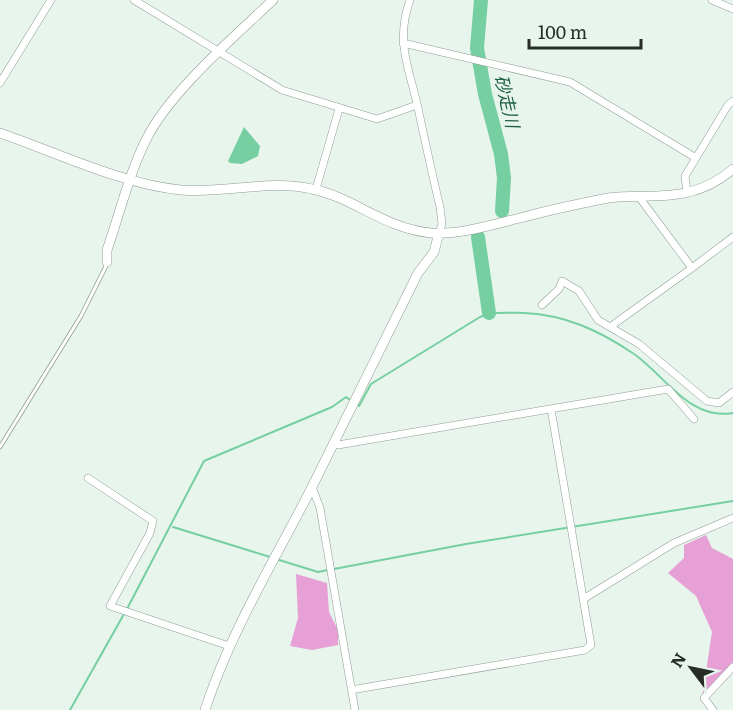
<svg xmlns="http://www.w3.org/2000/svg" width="733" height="710" viewBox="0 0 733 710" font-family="Literata,'Noto Sans JP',serif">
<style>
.forest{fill:#e7a0d6}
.water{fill:#76cfa1}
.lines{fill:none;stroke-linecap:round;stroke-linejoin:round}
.stream{stroke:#76cfa1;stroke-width:2}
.river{stroke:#76cfa1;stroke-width:14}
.lane-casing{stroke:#8f9c94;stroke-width:4.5}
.street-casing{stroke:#8f9c94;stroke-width:8}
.secondary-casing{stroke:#8f9c94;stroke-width:10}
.lane{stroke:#fff;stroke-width:3}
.street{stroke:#fff;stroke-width:7}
.secondary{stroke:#fff;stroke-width:9}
.labels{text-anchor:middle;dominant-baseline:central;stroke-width:6;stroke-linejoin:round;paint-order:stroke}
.water-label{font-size:18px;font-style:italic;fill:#206244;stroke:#e7f5ed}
</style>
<rect width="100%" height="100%" fill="#e7f5ed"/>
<path class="forest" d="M706,535L712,548L733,559V665L702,698L712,632L696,596L668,573L684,558V545Z
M296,574L327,583L329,612L338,630V645L312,650L290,646L298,618Z"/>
<path class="water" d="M244,127L260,146L258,156L242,164L230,163L228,161Z"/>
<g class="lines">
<path class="stream" d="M357,404L359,406L371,384L480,317C494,311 510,313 525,313C565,315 598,330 631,352C664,373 688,421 733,413
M173,527L270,557
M276,559L318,572L328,570
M334,569L466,544L733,501
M127,609L204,461L332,407L346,397L352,401
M70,710L124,614"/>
<path class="river" d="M481,0L477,48L485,94L501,154L504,178L502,211
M478,237L489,313"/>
<defs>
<path id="lane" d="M0,447L81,316L107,264"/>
<path id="street" d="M134,0L282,90L377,119L417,105
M410,0C395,42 409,67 418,108C425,141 432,174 440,207L442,224L439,233
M712,0L733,9
M403,43L570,82L696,158
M0,83L51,0
M316,189L339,109
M687,193L685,176L728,105L733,101
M639,197L692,268L733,237
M542,305L559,289L562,281L579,291L598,320L639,344L707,401L719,403L733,392
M610,327L692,268
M333,442L338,445L668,389L694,419
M88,478L153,521L150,533L110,606L229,646
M312,487L320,508L355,710
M585,598L674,543L733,518
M351,690L585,650L591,645L551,409
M713,710L704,698L733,667"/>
<path id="secondary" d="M0,133C55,152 124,185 181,190C225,194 269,179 312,189C355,198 383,228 431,233C460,235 491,225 520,218C549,210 578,204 608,198C635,194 663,199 689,192C706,188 720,180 733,169
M107,262V250C120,213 129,173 147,138C169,93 235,36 273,0
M205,710C231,630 275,560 313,485C348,414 383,344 418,273L434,252L439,233"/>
</defs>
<use href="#lane" class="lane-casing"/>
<use href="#street" class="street-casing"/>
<use href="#secondary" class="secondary-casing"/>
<use href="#lane" class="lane"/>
<use href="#street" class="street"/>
<use href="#secondary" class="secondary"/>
</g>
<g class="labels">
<g class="water-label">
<text transform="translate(508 101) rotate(77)">砂走川</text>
</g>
</g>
<g transform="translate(691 668) rotate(302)" stroke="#e7f5ed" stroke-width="4.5" paint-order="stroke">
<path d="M0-4.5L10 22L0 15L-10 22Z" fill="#272c29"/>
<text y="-9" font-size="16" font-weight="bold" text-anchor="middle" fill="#272c29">N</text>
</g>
<path d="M529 39v9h112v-9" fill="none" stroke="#272c29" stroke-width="3"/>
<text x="538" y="39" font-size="18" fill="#272c29" stroke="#e7f5ed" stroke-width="4.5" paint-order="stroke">100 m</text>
</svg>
